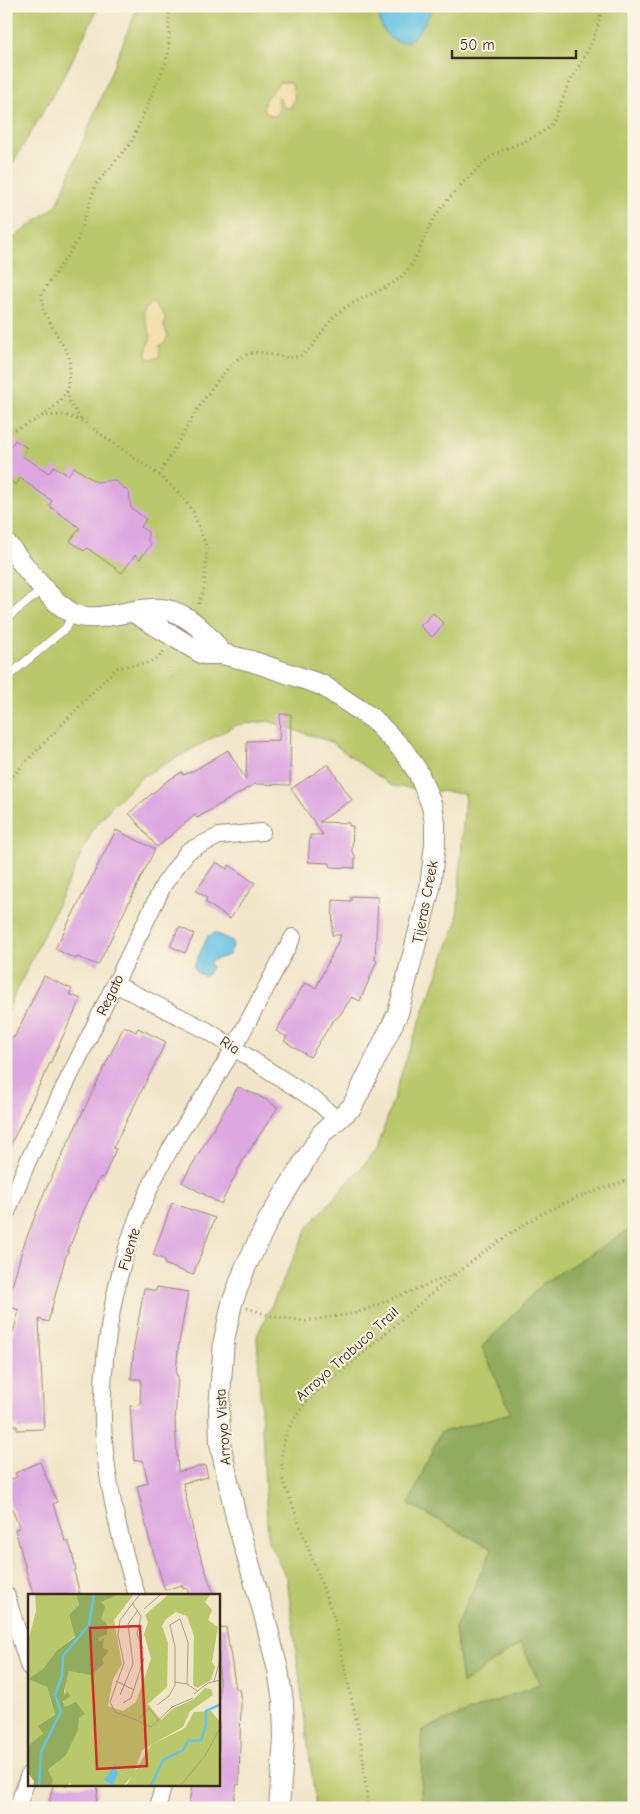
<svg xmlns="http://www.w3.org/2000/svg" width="640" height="1814" viewBox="0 0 640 1814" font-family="'Comic Neue',sans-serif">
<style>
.green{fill:#b9c86a;stroke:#7a7944}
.forest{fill:#92ac5e;stroke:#666b3e}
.sand{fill:#eeda9e;stroke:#94825e}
.water{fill:#65c3e4;stroke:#507681}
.building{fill:#dda8e1}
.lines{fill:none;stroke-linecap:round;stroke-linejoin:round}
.service-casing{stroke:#968874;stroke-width:9}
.minor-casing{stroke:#968874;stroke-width:18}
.tertiary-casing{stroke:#968874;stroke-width:22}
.path{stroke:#968874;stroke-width:3;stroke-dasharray:1 4;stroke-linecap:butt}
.service{stroke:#fff;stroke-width:8}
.minor{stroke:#fff;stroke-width:16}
.tertiary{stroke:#fff;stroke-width:20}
.labels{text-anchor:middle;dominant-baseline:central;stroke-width:4;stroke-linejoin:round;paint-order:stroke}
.street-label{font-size:15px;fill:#3b2a1e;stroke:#fcf5e5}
.inset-river{fill:none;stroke:#65c3e4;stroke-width:2.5}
.inset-road{fill:none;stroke:#a89b85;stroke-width:1}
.view{fill:#d62828;fill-opacity:0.15;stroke:#d62828;stroke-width:2.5}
.inset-edge{fill:none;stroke:#3b2a1e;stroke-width:2.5}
</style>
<rect width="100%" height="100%" fill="#fcf5e5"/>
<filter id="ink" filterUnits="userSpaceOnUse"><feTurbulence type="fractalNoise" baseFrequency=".02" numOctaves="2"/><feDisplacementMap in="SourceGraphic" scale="10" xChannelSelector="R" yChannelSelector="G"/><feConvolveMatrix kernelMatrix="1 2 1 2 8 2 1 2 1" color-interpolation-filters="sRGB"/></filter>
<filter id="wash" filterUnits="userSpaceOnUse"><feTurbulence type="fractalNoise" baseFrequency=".0096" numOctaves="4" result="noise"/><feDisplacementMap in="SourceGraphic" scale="20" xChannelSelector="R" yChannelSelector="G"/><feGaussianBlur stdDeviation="1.12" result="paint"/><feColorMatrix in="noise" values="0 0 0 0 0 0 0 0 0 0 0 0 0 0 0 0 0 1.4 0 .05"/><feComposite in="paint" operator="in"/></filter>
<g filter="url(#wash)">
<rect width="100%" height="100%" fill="#f1e6c9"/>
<path class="green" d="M6,6H99L66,72L6,175Z
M138,6H634V1227L543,1283L511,1413L440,1433L409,1504L492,1549L455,1628L462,1683L521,1643L540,1684L422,1730L421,1808H316L287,1579L268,1541L257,1336L308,1227L377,1150L408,1053L457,922L465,794L392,786L331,742L268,721L236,725L143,776L114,804L93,829L6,1014V244L57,205Z"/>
<path class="forest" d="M634,1227V1808H421L422,1730L540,1684L521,1643L462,1684L455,1628L492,1549L409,1504L440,1433L511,1413L482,1347L543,1283Z"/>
<path class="sand" d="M280,82H288L292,84L295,99L290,108H286L282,105L280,98L277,97L280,110L276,116H272L264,111C261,98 273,91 280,82Z
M154,300L165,316L164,327L168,336L165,342L160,345L159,357L153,359L148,358L146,353L151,336L143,312L146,304Z"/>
<path class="water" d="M379,6H434C428,16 418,37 407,41C387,47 376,21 379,6Z
M215,933L232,941L233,946L229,955L211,961L209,965L212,966L208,974L204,976L196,972L194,966L208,936Z"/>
<g id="blocks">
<path class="building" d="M15,440L27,448L22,456L49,473L54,466L68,475L74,467L96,482L114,480L129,492L131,508L146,519L141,527L148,532V541L151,544L140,559L135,555L122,573L87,548L84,551L70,541L80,528L49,506L52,501L20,478L16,485L6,479V454Z
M433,613L444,624L432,637L420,626Z
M280,714H291L290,785L255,784L197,818L195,815L157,847L129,813L167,781L182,772L183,775L193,771L228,750L246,780L247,741L279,740Z
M328,764L352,800L319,822L349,823V826H353L352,852L355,855V868L330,867V863L308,862L310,835H323L291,789Z
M116,830L155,849L98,965L77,957L76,959L55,949Z
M216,862L227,869L229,865L255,883L230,919L205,902L207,898L196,891Z
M351,896L378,897L375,960L377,961L360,1001L352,997L340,1015L332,1022L310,1057L284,1041L287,1037L276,1031L305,983L316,988L341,935H332L333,900L351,901Z
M179,927L194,934L185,953L170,946Z
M44,976L72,989L69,994L81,999L6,1154V1046L11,1037L14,1038Z
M124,1026L136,1032L138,1028L166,1042L113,1148L116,1149L103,1178L100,1177L84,1210L65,1259L48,1322L39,1319L44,1429L17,1430V1426H6V1338H9V1333H13L19,1310L7,1306L12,1286L23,1247L44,1193Z
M238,1087L259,1096L278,1107L243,1160L221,1204L182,1182Z
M172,1203L215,1218L193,1275L164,1264L165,1260L153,1255Z
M157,1287L188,1292L178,1348L176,1375L178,1376L175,1421L178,1472L205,1465L208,1477L183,1483L195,1540L214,1595H189L187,1588L183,1589L182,1585L165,1590L149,1538L137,1486L148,1483L143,1460L134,1461L130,1406L140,1405L141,1379H131L134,1347L144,1288L156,1291Z
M40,1462L57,1502L53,1504L65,1541H68L72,1552L76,1570L74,1571L80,1595H34L28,1577L15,1529L20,1528L6,1495V1481L17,1477L15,1473Z
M226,1627L236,1689H239L241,1701L239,1785L237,1784L232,1808H188L192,1785H219V1628Z
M53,1785H98L96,1808H48Z"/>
</g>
</g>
<g filter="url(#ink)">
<use href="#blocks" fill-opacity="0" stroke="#968874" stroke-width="1"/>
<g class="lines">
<defs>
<path id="service" d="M6,619L43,589
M6,678L66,628L73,614"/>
<path id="minor" d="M115,984L208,1031L319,1103L337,1120
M6,1215L27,1163L164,884L188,851L219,836L262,832
M6,1594L29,1667
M137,1595C123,1552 110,1497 105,1452C95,1355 119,1237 168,1153C185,1122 207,1094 225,1063C249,1022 270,979 293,937
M17,1808L29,1774
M158,1808L163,1785"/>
<path id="tertiary" d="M6,543C24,564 48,600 72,613C80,618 97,618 106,616C121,614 136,610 151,609C182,606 206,631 222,654
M133,612L203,654H222L251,661L322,685L373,719L403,750L418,772L432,806L435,823V844L430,888L398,1013L352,1107L322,1133L269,1219L245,1268L232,1303L224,1340L219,1410L220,1443L237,1522L264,1614L278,1670L283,1701L284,1738L279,1808"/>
</defs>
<use href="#service" class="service-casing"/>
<use href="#minor" class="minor-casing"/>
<use href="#tertiary" class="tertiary-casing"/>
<path class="path" d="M42,416L65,415L82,421L159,475L180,494L193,512L207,548L204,588L198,606
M81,419L70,403L67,390L70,365L69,356L43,310L42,293L77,241L96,184L131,143L166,62L169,51V6
M6,434C29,423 55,414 67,390
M159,475C178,444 210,381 237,360C261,341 283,366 303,354C317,345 324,325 337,314C357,296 386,293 405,273C419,258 423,237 433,220C448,197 466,179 486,161C504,144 536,143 551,124C559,113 562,98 568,86C581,60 600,37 601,6
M6,783L116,668L147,663L158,658L164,651
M247,1308L275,1317L306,1321L357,1313L454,1274
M368,1808L361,1741L333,1615L283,1480C278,1442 287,1425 311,1397C382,1339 448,1273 525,1224C558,1202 597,1191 634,1178"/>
<use href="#service" class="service"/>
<use href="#minor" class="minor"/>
<use href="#tertiary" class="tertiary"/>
</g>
</g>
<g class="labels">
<g class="street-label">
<text transform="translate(425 902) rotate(-79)">Tijeras Creek</text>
<text transform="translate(110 995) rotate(-64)">Regato</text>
<text transform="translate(230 1045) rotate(33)">Ria</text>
<text transform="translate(129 1249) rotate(-73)">Fuente</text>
<text transform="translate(347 1354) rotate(-42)">Arroyo Trabuco Trail</text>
<text transform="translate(223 1427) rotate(-94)">Arroyo Vista</text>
</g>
</g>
<g transform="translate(28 1594)">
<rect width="192" height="192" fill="#f1e6c9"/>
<path d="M7,0H48L51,11L41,22L47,42L29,56L15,75L1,85L19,93L27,122L11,132L16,138L0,152V48L8,17ZM92,0H106L86,26L94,70L85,85L80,112L95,117L108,108L123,65L116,40L120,28L117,21L141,0H192H183L177,8L184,16L180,26L190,33L184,68L187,73L183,86L169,94L165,91L166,42L159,22L148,18L138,25L134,32L140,49L139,93L120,110L133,126L144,115L166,105L177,94L183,95L185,101L162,117L155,133L114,156L106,180L95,192H45L42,189L39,192H23L20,176L29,169L51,124L37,114L35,106L40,98L37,102V87L41,77H49L81,58L75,54L76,44L72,47L70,44L72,8ZM183,117L192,128V192H98L123,151L157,134L166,118Z" fill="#b9c86a"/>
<path d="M48,0H92L73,8L77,13L73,25L79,30V40L70,44L72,47L76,44L75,54L81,57L74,65L76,70L63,81L41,77L36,97L37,101L40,98L42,103L35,107L37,113L48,108L57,120L51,124L50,136L38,161L20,176L25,186L23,192H5L6,187L0,179V152L15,139L10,132L27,121L19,93L0,85L15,75L29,56L47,43L41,21L51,11Z" fill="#92ac5e"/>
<path d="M87,171L90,179L85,191L76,186Z" fill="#65c3e4"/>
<path class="inset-river" d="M11,192L13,158L33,117L27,101L34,82L35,62L61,31L66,0M123,192L135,166L155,156L160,147L173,146L178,132V117L193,110"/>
<path class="inset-road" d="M104,9L113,22L109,40L115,55M116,15L132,1M88,87L106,96M186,87L193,63M147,88L159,90L169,97M166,100L180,89L193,86M92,101L105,70L100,30L110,16M95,109L103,104L116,64M129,111L141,102L147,91V53L142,31L152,25L160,48L159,90M106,125L87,118L82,108L96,69L90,41L92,26L112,0M106,125L123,133L144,113L165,104M111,125L121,114L131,127M152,192L177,162L193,132"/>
<path class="view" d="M112,32L119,172L69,175L62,34Z"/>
<rect width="192" height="192" class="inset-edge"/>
</g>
<rect width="640" height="1814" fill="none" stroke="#fcf5e5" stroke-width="25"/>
<path d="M452 50v8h124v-8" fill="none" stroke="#3b2a1e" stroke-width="2.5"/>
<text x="460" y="50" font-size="15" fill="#3b2a1e" stroke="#fcf5e5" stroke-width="4" paint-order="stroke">50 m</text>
</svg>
